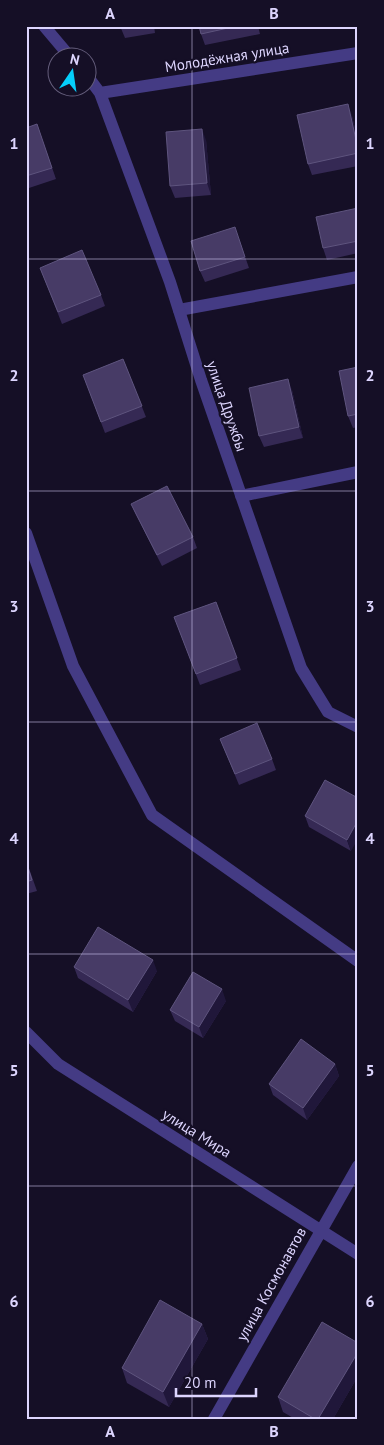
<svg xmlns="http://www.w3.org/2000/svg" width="384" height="1445" viewBox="0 0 384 1445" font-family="'PT Sans',sans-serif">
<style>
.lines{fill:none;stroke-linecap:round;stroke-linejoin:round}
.service{stroke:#443b84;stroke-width:12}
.minor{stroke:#443b84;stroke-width:12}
.wall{fill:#352954}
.shaded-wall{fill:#20173a}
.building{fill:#473b66;stroke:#5e547e}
.grid{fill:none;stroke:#ddd5fe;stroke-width:1;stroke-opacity:0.55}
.labels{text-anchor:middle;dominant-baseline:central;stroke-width:4.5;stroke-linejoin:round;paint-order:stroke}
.street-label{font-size:15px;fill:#ddd5fe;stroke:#150f26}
.neatline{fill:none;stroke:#ddd5fe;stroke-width:2}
.grid-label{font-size:16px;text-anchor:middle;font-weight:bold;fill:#ddd5fe}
</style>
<rect width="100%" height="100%" fill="#150f26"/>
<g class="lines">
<path class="service" d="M179,310L358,277
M26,533L73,666L152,815L358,961"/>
<path class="minor" d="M44,26L71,58
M88,77L100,93L170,282L201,380L301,668L328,712L358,727
M100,93L358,53
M241,496L358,472
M26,1032L58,1064L358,1254
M214,1419L358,1166"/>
</g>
<path class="wall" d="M120,26H154L155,33L125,38Z
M199,26H258L260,34L205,45L201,34Z
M352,116L358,141V166L312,175L308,164Z
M37,124L56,179L26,189V128Z
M206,140L211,195L175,198L170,186Z
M358,208V253L327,260L323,248Z
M239,239L249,268L205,282L200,271Z
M40,268L101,295L105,306L62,324Z
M123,359L146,417L105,433L83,375Z
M358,367V427L353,428L348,416Z
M292,390L303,438L264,447L259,436Z
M131,504L193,537L197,548L162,566L136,515Z
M216,602L241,670L200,685L174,617Z
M220,739L272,759L276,770L239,785Z
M325,780L351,851L309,827L305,816Z
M26,860L37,891L26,894Z
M74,967L157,971L133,1012L78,978Z
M226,1001L203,1038L175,1021L170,1010Z
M335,1064L339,1076L307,1120L273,1095L269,1084Z
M202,1324L208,1339L169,1407L127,1383L122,1368Z
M358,1343V1376L333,1419H295L283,1412L278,1397Z"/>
<path class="shaded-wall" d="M348,104L352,116L358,141V149Z
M202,129L206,140L211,195L207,183Z
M288,379L292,390L303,438L299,427Z
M358,820V839L351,851L347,840Z
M153,960L157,971L133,1012L128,1000Z
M222,989L226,1001L203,1038L199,1027Z
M335,1064L339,1076L307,1120L303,1108Z
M202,1324L208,1339L169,1407L163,1392Z
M358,1352V1376L333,1419H318Z"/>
<path class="building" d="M199,26H237L201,34Z
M348,104L358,149V153L308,164L297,115Z
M37,124L52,168L26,176V128Z
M202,129L207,183L170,186L166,132Z
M358,208V241L323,248L316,217Z
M235,227L245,257L200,271L191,241Z
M82,250L101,295L58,312L40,268Z
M123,359L142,406L101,422L83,375Z
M358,367V414L348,416L339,371Z
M288,379L299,427L259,436L249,388Z
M167,486L193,537L157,555L131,504Z
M216,602L237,658L196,674L174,617Z
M257,723L272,759L235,774L220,739Z
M325,780L358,798V820L347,840L305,816Z
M26,861L32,880L26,882Z
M98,927L153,960L128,1000L74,967Z
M193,972L222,989L199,1027L170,1010Z
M301,1039L335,1064L303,1108L269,1084Z
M160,1300L202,1324L163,1392L122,1368Z
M322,1322L358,1343V1352L318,1419H315L278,1397Z"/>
<path class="grid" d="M192,26V1419M26,259H358M26,491H358M26,722H358M26,954H358M26,1186H358"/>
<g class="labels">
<g class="street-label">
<text transform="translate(227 57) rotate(-9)">Молодёжная улица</text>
<text transform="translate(227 406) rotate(71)">улица Дружбы</text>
<text transform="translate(197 1133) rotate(32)">улица Мира</text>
<text transform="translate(271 1284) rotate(-61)">улица Космонавтов</text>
</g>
</g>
<rect width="384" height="1445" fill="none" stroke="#150f26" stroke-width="55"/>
<g transform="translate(72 72) rotate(13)"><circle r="24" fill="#150f26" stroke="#655e7c"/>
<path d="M0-4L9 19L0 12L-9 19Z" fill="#05cffb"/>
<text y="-8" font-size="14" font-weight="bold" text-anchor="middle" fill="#ddd5fe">N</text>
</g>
<path d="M176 1388v8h80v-8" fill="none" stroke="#ddd5fe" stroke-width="2.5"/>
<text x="184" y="1388" font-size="15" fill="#ddd5fe" stroke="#150f26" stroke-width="4" paint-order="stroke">20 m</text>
<rect x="28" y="28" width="328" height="1390" class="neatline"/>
<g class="grid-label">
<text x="110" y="19">A</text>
<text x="274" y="19">B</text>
<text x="14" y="149">1</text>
<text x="370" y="149">1</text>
<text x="14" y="381">2</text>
<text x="370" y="381">2</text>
<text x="14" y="612">3</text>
<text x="370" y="612">3</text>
<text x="14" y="844">4</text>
<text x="370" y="844">4</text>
<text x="14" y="1076">5</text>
<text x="370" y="1076">5</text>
<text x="14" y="1307">6</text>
<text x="370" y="1307">6</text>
<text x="110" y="1437">A</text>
<text x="274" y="1437">B</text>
</g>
</svg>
